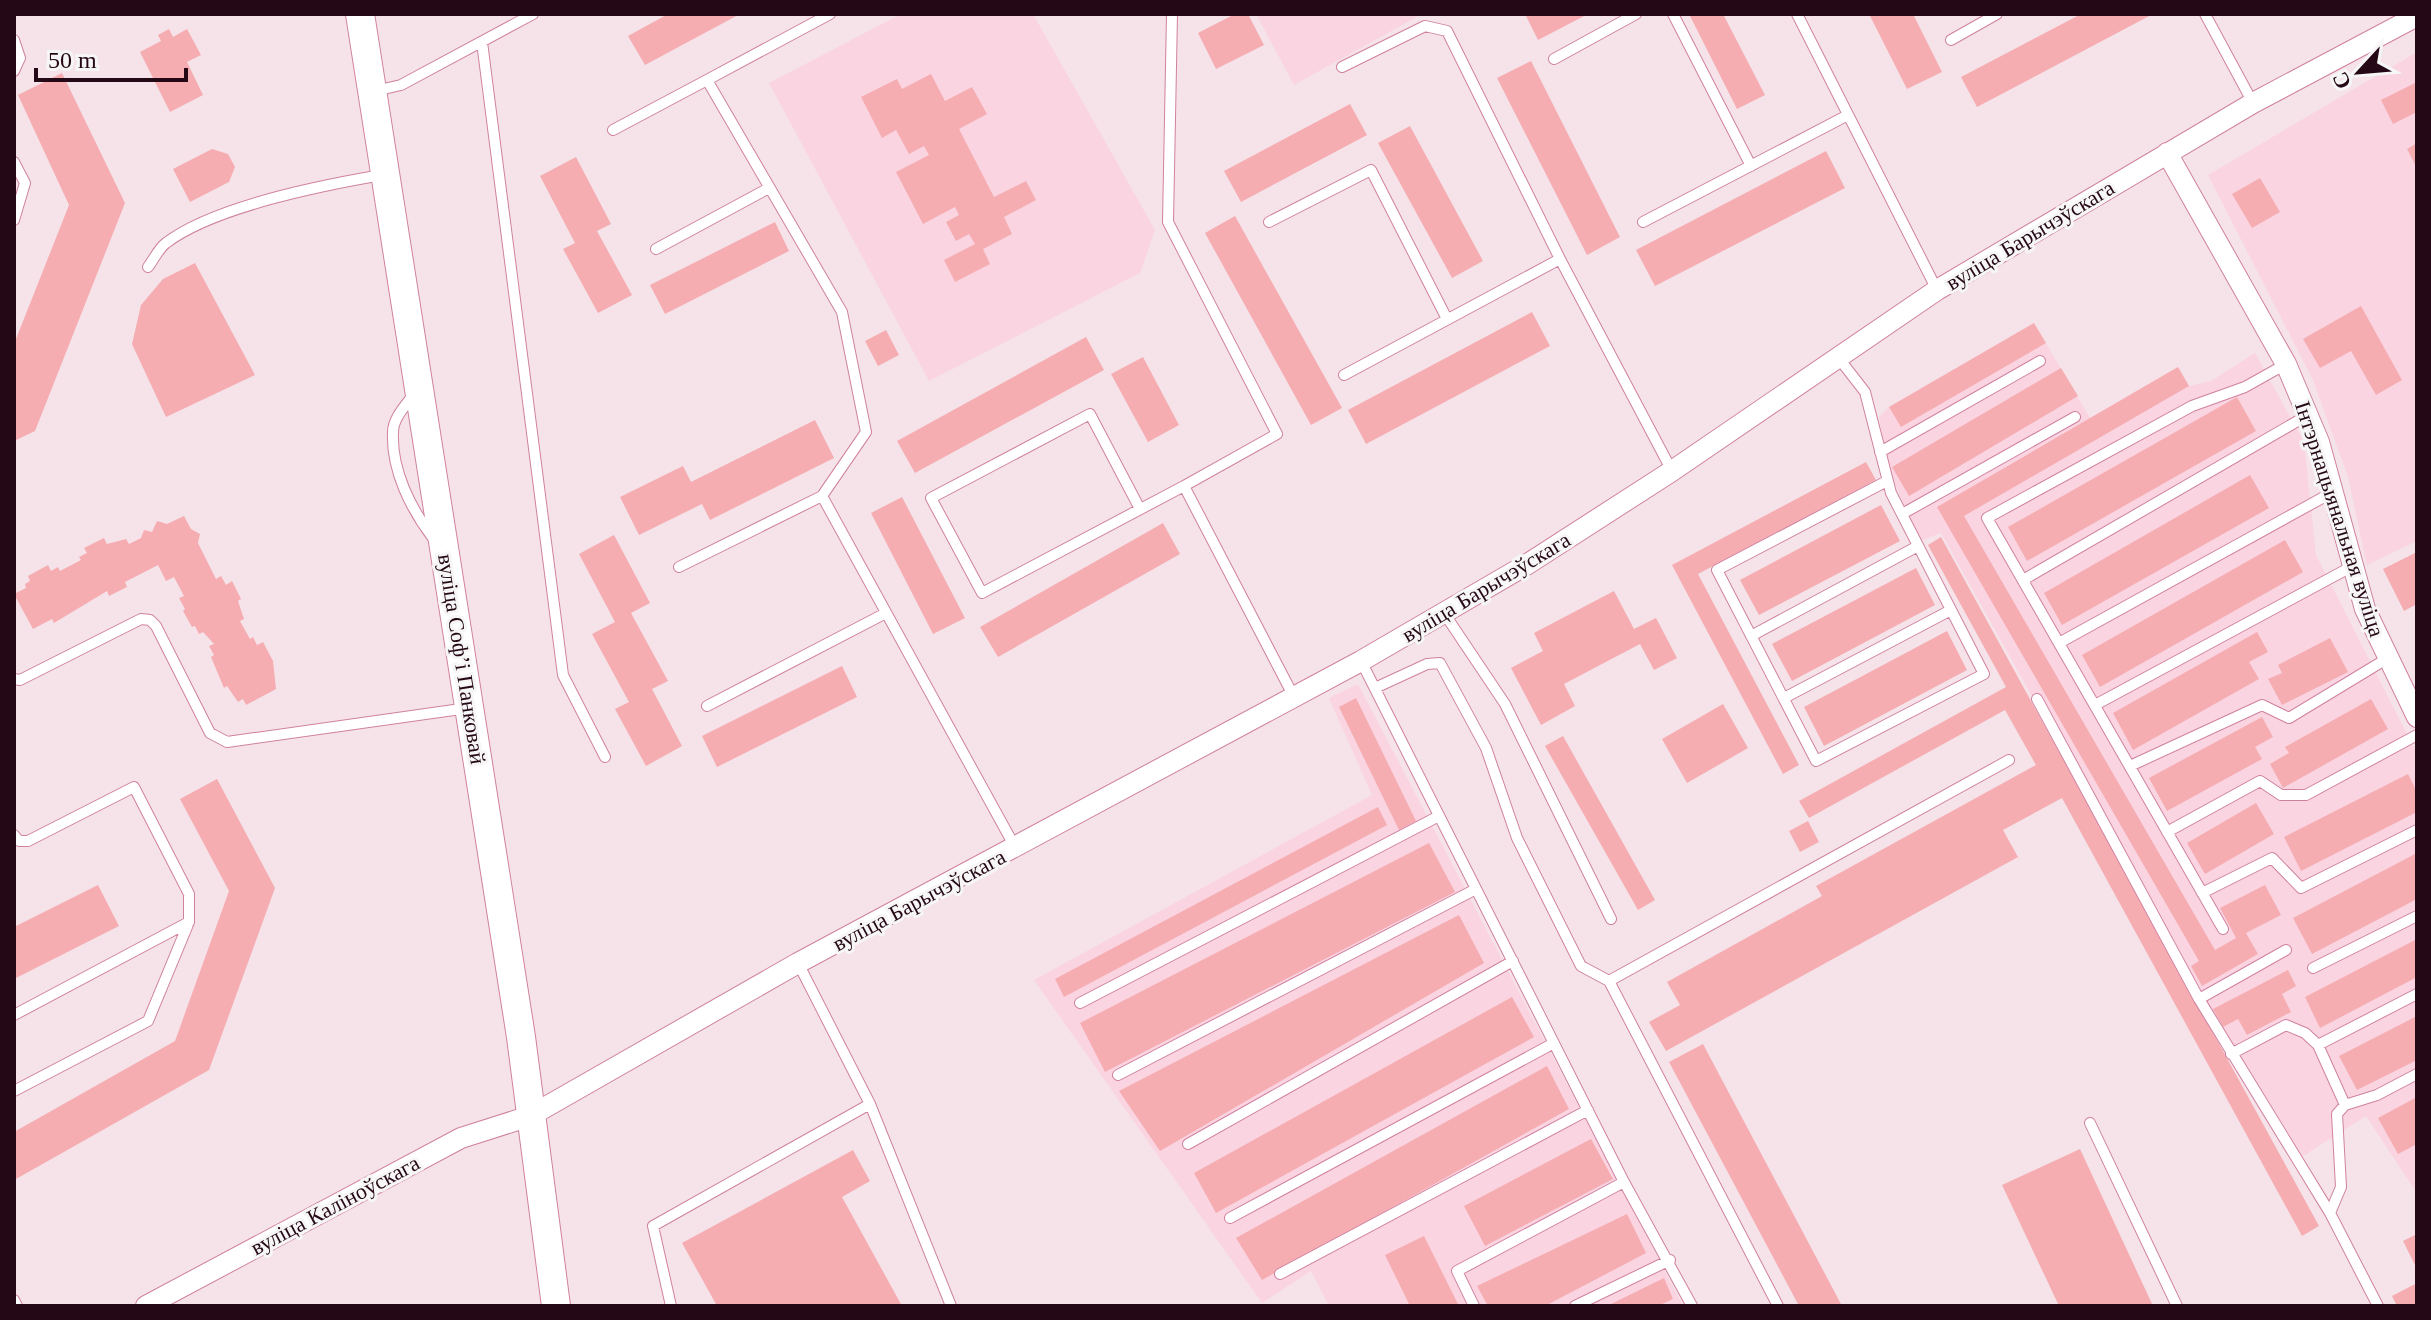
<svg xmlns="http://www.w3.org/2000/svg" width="2431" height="1320" viewBox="0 0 2431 1320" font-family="'Times New Roman',serif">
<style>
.built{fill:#fad4e1}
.building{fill:#f5adb2}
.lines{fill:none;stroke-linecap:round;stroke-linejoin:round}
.service-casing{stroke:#d081a0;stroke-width:12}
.minor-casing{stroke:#d081a0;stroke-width:22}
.secondary-casing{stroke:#d081a0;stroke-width:30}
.service{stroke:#fff;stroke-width:10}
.minor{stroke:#fff;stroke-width:20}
.secondary{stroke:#fff;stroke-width:28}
.labels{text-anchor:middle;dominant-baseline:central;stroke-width:6;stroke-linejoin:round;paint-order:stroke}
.street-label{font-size:22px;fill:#250815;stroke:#f6f6f6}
</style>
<rect width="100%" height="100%" fill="#f5e3e9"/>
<path class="built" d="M901,14H1033L1155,230L1140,273L929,381L769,83Z
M1256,14H1422L1294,85Z
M2417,52V541L2367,565L2348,477L2313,380L2208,175Z
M2034,323L2090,418L2178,367L2189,386L2211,381L2255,353L2304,442L2316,555L2417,754V1193L2366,1116L2292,1163L1941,533L1920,541L1887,466L1879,417L1889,407Z
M1358,684L1683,1306H1329L1311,1271L1262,1303L1034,980L1372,795L1329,698Z"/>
<path class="building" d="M668,14H740L645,65L628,36Z
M1235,14H1248L1264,45L1216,69L1198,33Z
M1525,14H1588L1538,40Z
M1689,14H1723L1765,95L1737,109Z
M1869,14H1913L1942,72L1907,89Z
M2081,14H2153L1977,107L1961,77Z
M169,29L173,37L187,29L201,55L187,62L203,95L170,112L140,52L161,41L158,35Z
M1531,61L1620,237L1587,255L1497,78Z
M62,73L125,203L35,431L14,441V344L69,205L18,95Z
M931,74L945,101L972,87L987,114L959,129L994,197L1026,181L1036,200L1004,217L1012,234L983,249L990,264L955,282L944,260L975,244L969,234L956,241L946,222L959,215L955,207L923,224L896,172L929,155L924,146L909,154L896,130L882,138L861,97L897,79L902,89Z
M2417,82V112L2393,124L2381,100Z
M1350,104L1367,135L1241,202L1224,171Z
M1410,126L1483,261L1452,278L1378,143Z
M2417,143V168L2407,149Z
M212,149L228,154L235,167L229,182L190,202L173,169Z
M1826,151L1845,188L1655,286L1636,250Z
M576,157L611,224L597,231L632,295L598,313L563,249L575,243L540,176Z
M2260,178L2280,212L2252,228L2232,194Z
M1235,216L1342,408L1311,425L1205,233Z
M775,222L789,251L665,314L650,285Z
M195,263L255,375L166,417L132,344L141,305L163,279Z
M2361,306L2402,380L2376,395L2351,351L2320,368L2303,339Z
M1532,312L1550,346L1366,444L1348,410Z
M2034,323L2046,343L1901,427L1889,407Z
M886,330L899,355L878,366L865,341Z
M1086,337L1104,370L915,473L897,441Z
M1143,357L1179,425L1148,442L1111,374Z
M2178,367L2189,386L1964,516L2215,950L2236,938L2220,908L2265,885L2281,915L2246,933L2258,954L2202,986L2191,966L2199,961L1937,507Z
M2061,368L2078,396L1909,496L1892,467Z
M2237,397L2256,431L2027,561L2008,527Z
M815,420L834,458L710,520L702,504L639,535L620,497L683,466L691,482Z
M1866,462L1876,480L1698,574L1799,765L1783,774L1672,565Z
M2250,475L2269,508L2062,625L2044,593Z
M902,497L965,618L933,634L871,513Z
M1881,505L1900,541L1759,615L1740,580Z
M184,516L191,529L200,534L198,543L216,579L221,576L226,585L232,581L241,599L238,601L244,619L240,621L250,639L253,637L257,645L263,642L273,661L276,689L246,705L243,699L238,702L227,686L224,688L211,657L214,655L209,646L214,644L203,632L199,634L195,626L192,627L183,611L185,609L179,598L184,596L174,577L166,581L158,565L125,582L127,587L109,596L107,591L54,623L52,619L33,629L14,594L26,588L25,584L30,581L28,576L48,565L51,571L58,567L60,571L81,560L79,557L87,553L84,548L104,538L107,544L126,539L129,544L141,538L144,530L152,532L157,521L167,524Z
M1163,523L1180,554L998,657L980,627Z
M614,535L650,603L631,613L668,681L652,689L682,746L646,766L615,709L629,702L592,634L615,622L579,554Z
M1941,537L2319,1226L2302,1236L2062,798L2003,830L2018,857L1666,1051L1649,1022L1680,1005L1667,982L1822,896L1816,886L2036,765L2005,710L1809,818L1799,801L2006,687L1928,545Z
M2285,540L2303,572L2100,687L2082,655Z
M2417,552V604L2404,611L2383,569Z
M1916,568L1935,605L1792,681L1772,644Z
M1614,591L1634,629L1656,618L1677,658L1654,670L1640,644L1564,684L1575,706L1541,725L1511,668L1543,651L1534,633Z
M1947,631L1967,670L1824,746L1804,707Z
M2257,632L2268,652L2249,662L2259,679L2133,750L2113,713Z
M2330,638L2348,672L2282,705L2268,679L2282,673L2278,665Z
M842,666L857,697L717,767L702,736Z
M1356,698L1416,821L1399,830L1339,707Z
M2371,699L2388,729L2283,788L2270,764L2289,753L2285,747Z
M1723,704L1748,748L1687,783L1662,739Z
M2262,717L2273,737L2255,747L2262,759L2167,811L2149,778Z
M1563,736L1655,900L1638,910L1545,746Z
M2408,774L2417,792V812L2301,871L2284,837Z
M217,779L275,888L209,1070L16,1179L14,1132L175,1041L229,891L180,799Z
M2256,803L2274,834L2205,874L2187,843Z
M1378,807L1387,825L1064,997L1055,979Z
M1808,821L1819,842L1800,852L1789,831Z
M1429,843L1455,892L1105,1072L1080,1023Z
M2417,853V899L2312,954L2293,918Z
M98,885L119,926L14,979V927Z
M1459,915L1484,963L1160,1151L1119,1091Z
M2417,939V977L2320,1028L2305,997Z
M2288,970L2296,986L2282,994L2291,1012L2247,1035L2238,1019L2223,1027L2213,1009Z
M1512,997L1534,1037L1216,1213L1194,1173Z
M2417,1016V1060L2357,1090L2339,1056Z
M1703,1044L1842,1306H1799L1669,1062Z
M1547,1066L1569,1109L1262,1280L1236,1238Z
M2417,1097V1144L2398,1154L2378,1118Z
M1591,1139L1613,1179L1485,1246L1464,1206Z
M2080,1149L2153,1306H2059L2002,1185Z
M853,1150L870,1181L842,1197L902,1306H717L682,1243Z
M1627,1214L1646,1253L1545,1306H1488L1477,1286Z
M2417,1234V1269L2403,1241Z
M1424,1236L1459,1306H1410L1385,1255Z
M1664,1278L1673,1299L1658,1306H1607Z
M2417,1283V1306H2397L2392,1296Z"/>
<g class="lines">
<defs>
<path id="service" d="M830,14L707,80L842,312L866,432L822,496L1015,847
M1172,14L1168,222L1277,434L1184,486
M1673,14L1751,166
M1797,14L1937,290
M2205,14L2253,103
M14,40L20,58L14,71
M1951,40L1997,14
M482,42L563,675L605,757
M1554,59L1636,14
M1342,67L1425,26L1447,31L1560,259L1672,471
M375,91L401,85L533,14
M613,130L707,80
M14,162L25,183L14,220
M1269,222L1371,170L1447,319
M1643,222L1848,115
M656,249L769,188
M148,267C154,259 159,248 166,243C213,207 323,185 382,175
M1837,356L1865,392L1891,493L1984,674L1816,761L1717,570L1887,481
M1344,375L1560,259
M414,394C406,405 393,418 393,432C391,470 411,509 433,538
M1880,452L2040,361
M1140,509L1090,414L931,498L982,593L1184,486L1294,697
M1902,514L2075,417
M679,567L822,496
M2023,580L2308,415
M1444,613L1505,704L1611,919
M1751,636L1918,546
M2059,643L2333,492
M1361,661L1624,1182L1692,1306
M14,679L20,680L141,619L150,620L156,626L210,733L227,742L468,708
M1375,688L1427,664L1440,663L1486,748L1517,838L1581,966L1609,981L2009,760
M1784,698L1951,610
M2037,699L2199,999L2330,1213L2378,1306
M2095,705L2351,567
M707,706L884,614
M2130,766L2262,705L2289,718L2388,658
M2167,832L2260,781L2281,795H2306L2417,735
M14,835L19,841H28L134,787L189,894V922L14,1015
M2202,893L2272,858L2301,888L2417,830
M2223,929L1987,518L2192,406L2245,387L2286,364
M798,963L870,1104L951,1306
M2313,968L2417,916
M1609,981L1778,1306
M2199,999L2286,950
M1080,1003L1439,816
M2318,1045L2345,1105
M2231,1054L2286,1025L2305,1033L2318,1045L2417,994
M1118,1075L1476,889
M14,1091L148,1021L189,922
M2090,1123L2177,1306
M1188,1144L1513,961
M2330,1213L2341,1187L2337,1114L2345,1105L2377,1095L2417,1074
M1230,1218L1554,1043
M1280,1274L1588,1110
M14,1300L17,1306
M671,1306L653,1226L870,1104
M1474,1306L1457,1271L1624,1182
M1575,1306L1670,1260"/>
<path id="minor" d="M2167,153L2286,364L2319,442L2365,609L2417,717
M146,1306L461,1138L530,1116L798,963L1361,661L1526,565L1672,471L1937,290L2253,103L2417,16"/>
<path id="secondary" d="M360,14L521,1037L556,1306"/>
</defs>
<use href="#service" class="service-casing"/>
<use href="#minor" class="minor-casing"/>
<use href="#secondary" class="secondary-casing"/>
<use href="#service" class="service"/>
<use href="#minor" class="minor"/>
<use href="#secondary" class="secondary"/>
</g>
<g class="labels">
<g class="street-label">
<text transform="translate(2030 235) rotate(-31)">вуліца Барычэўскага</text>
<text transform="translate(2340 519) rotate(72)">Інтэрнацыянальная вуліца</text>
<text transform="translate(1486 587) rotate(-31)">вуліца Барычэўскага</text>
<text transform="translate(462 659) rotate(81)">вуліца Софʼі Панковай</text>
<text transform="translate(919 900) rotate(-28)">вуліца Барычэўскага</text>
<text transform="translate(335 1205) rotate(-28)">вуліца Каліноўскага</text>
</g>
</g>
<rect width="2431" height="1320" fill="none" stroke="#250815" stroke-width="32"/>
<g transform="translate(2359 72) rotate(244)" stroke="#f6f6f6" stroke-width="6" paint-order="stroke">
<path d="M0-6L14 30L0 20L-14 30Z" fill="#250815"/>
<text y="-12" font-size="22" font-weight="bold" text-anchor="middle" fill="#250815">С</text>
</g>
<path d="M36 68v12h150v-12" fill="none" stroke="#250815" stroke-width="4"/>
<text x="48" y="68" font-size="24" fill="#250815" stroke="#f6f6f6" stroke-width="6" paint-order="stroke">50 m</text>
</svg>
